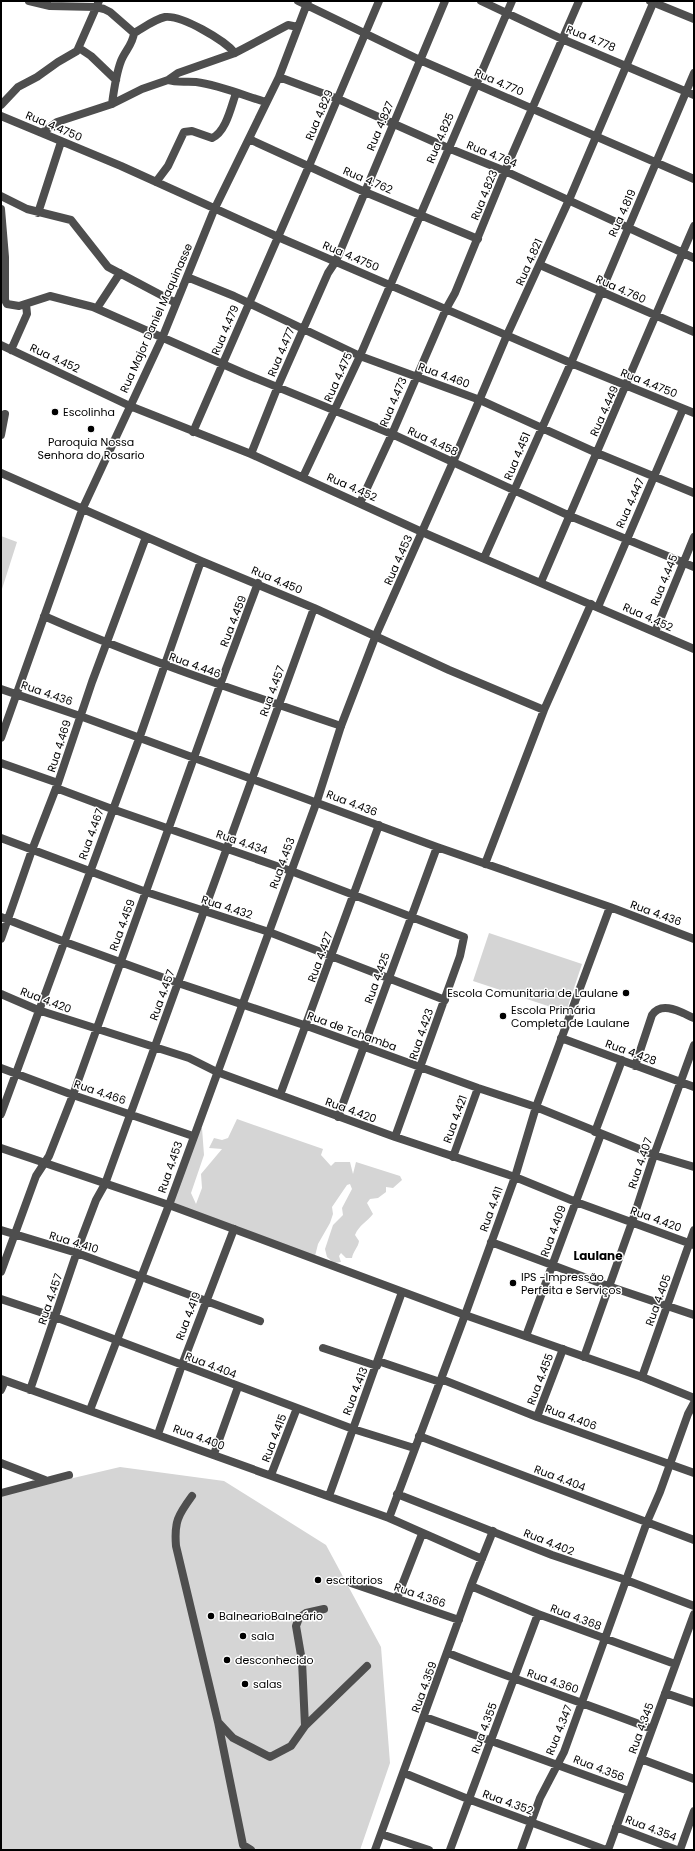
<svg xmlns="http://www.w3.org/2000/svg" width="695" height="1851" viewBox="0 0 695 1851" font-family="Poppins,sans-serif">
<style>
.green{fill:#d5d5d5}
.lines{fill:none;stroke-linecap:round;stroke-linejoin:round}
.minor{stroke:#4e4e4e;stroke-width:8}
.tertiary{stroke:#4e4e4e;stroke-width:8}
.poi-dot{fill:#000;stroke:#fff;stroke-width:1.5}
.labels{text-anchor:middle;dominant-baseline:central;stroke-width:3;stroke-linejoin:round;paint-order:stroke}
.street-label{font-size:11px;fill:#000;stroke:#fff}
.poi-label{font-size:11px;fill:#000;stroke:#fff;text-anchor:start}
.neighbourhood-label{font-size:12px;font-weight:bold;fill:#000;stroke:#fff}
</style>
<rect width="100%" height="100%" fill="#fff"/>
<path class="green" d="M1,536L17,542L2,589H1Z
M489,933L582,964L566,1012L473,981Z
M237,1119L323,1149L321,1155L331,1166L335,1162H350L353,1174L356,1162L400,1176L402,1180L393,1188L386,1187V1192L378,1198L370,1199L367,1203L373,1214C367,1222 359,1225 355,1235L359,1241C358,1248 353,1251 352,1258H346L341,1253L339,1256L341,1262L334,1263L327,1257L325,1249L333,1225L343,1215L342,1208L352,1189L350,1184L347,1185L332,1207L333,1214L330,1223L318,1244L315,1256L169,1203L199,1128H202L204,1155L191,1193L196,1204L202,1188L201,1174L222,1149L209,1148L214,1138L222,1140L228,1138Z
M120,1467L224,1481L326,1545L381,1647L390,1763L360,1850H1V1495Z"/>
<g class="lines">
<path class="minor" d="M29,1L50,6L96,7L104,9L110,12L134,33
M298,1L420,60L694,179
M481,1L562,39L694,95
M650,1L694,19
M134,33C143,28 155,19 165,17C182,15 224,40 235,53
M79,48L91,56L116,80
M279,77L338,99L448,148L505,171L694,258
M168,80C177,83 187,81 196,82C219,85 243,95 265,102
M112,104C114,89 116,74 121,61C125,51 133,44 134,33
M1,105L18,87L37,77L58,62L77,51L99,1
M1,116L121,166L278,237L571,363L694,413
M42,133L57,122L112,104L142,89L168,80L178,73L235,53L288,25L298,27
M249,139L365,192L478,239
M156,182L168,166L184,132L192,131L212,138C226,132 231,107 236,93
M1,196L27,209L71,220L108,267L176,303
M1,209L5,257V300L7,304L19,306L50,296L93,307L243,373L392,434L570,516L694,567
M38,213L61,142
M540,265L694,332
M187,277L234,296L360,356L480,400L597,453L694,493
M97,308L120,273
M1,345L130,406L251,454L422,532L694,649
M11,350L27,314L26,304
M193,432L309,166L379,1
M1,435L5,414
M251,454L278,386L328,273L336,261L445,1
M1,473L201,561L314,608L449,670L544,710
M303,477L360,356L512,1
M360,503L392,434L446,309L455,293L505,171L579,1
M484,558L571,363L694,73
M541,582L694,226
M598,607L683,409
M44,616C141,659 241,692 341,726
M655,632L694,537
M1,689L80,716L437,847L610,907L694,939
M1,738L82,510L163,336L214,210L279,77L308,1
M1,763L58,783
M56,788L112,809L291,871L464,937L460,956L395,1137
M1,838L146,892L269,932L445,1000
M485,864L544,710L591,604
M1,917L65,942L178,983L307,1026L478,1088L536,1107L654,1155L694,1167
M1,939L32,850L58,783L92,682L146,537
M1,994L38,1010L189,1058L217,1072L395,1137L515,1177L576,1202L694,1245
M561,1038L694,1087
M635,1066L652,1015C662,1000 682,1013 694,1018
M1,1068L73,1095L193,1136
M280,1095L379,825
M1,1114L139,739L201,561
M338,1117L437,847
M595,1132L622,1060
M453,1157L478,1088
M1,1230L77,1253L260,1321
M491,1242L608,1286L694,1315
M1,1272L36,1176L49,1156L73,1095L220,685L258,583
M1,1299L55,1317L353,1429L414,1448
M526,1336L601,1134
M323,1348L377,1366
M584,1357L632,1222L654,1155L694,1045
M378,1361L440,1382
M642,1377L694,1230
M1,1379L389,1518L482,1559
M441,1379L537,1417L694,1473
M1,1390L5,1381
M30,1390L82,1237L96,1200L105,1184L314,608
M537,1417L563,1349
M158,1434L182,1365L234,1229
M419,1436L694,1540
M214,1454L238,1387
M1,1463L45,1480
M271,1475L297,1408
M1,1493L69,1475
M397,1494L552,1555L626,1580L694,1606
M192,1496C178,1515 174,1522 176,1546L218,1722
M329,1496L402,1292
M389,1518L465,1315L515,1177L536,1107L610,907
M351,1583L459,1620
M471,1586L538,1614L675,1664
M397,1598L422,1534
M448,1653C515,1680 584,1703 652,1729
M665,1693L694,1703
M425,1717L629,1791
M305,1726L367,1666
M641,1759L694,1779
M404,1773L468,1799L606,1850
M616,1827L677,1850
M381,1834L429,1850
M251,1850L243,1845L218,1722L233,1738L270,1757L291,1746L305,1726L302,1661L296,1626L299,1618L306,1613L324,1609
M375,1850L471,1586L493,1531
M450,1850L538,1614
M521,1850L540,1798L564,1752L647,1522L660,1492L688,1414L694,1403
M608,1850L694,1614
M680,1850L694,1811"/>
<path class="tertiary" d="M1,1148L169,1205L465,1315L642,1377L694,1398
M90,1410L169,1205L317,801L341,726L376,635L453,462L507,335L569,200L654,1"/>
</g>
<g class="poi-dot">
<circle cx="55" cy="412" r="4"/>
<circle cx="91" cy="429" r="4"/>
<circle cx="626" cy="993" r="4"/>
<circle cx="503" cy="1016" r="4"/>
<circle cx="513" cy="1283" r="4"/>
<circle cx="318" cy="1580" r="4"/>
<circle cx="211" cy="1616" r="4"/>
<circle cx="243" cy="1636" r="4"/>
<circle cx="227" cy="1660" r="4"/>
<circle cx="245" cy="1684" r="4"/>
</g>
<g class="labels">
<g class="street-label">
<text transform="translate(591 38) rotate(22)">Rua 4.778</text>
<text transform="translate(499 82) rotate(23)">Rua 4.770</text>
<text transform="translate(319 115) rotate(-67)">Rua 4.829</text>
<text transform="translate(54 126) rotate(23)">Rua 4.4750</text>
<text transform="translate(380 126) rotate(-67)">Rua 4.827</text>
<text transform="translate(440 138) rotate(-67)">Rua 4.825</text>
<text transform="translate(492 154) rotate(22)">Rua 4.764</text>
<text transform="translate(368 180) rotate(23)">Rua 4.762</text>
<text transform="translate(484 195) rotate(-68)">Rua 4.823</text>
<text transform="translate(622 213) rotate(-66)">Rua 4.819</text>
<text transform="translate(351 256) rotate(23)">Rua 4.4750</text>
<text transform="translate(529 262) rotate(-66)">Rua 4.821</text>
<text transform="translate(621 289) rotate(24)">Rua 4.760</text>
<text transform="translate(156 318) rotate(-66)">Rua Major Daniel Maquinasse</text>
<text transform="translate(225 330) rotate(-67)">Rua 4.479</text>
<text transform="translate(281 352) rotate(-67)">Rua 4.477</text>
<text transform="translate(55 358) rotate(25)">Rua 4.452</text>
<text transform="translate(444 375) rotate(20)">Rua 4.460</text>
<text transform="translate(338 377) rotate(-66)">Rua 4.475</text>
<text transform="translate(649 383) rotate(22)">Rua 4.4750</text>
<text transform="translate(393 402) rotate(-67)">Rua 4.473</text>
<text transform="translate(604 411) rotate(-66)">Rua 4.449</text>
<text transform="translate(433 441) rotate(25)">Rua 4.458</text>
<text transform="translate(517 456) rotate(-67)">Rua 4.451</text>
<text transform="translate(352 487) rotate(24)">Rua 4.452</text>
<text transform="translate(630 503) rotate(-66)">Rua 4.447</text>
<text transform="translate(398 560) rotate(-66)">Rua 4.453</text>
<text transform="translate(277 580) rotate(23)">Rua 4.450</text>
<text transform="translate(664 580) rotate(-68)">Rua 4.445</text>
<text transform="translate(648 617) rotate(24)">Rua 4.452</text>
<text transform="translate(233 621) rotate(-69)">Rua 4.459</text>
<text transform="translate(195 665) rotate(20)">Rua 4.446</text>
<text transform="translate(272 691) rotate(-70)">Rua 4.457</text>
<text transform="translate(47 693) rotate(19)">Rua 4.436</text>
<text transform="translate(59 746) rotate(-72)">Rua 4.469</text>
<text transform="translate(352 803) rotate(21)">Rua 4.436</text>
<text transform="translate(91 834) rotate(-70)">Rua 4.467</text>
<text transform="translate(242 842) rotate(19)">Rua 4.434</text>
<text transform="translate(282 863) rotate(-70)">Rua 4.453</text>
<text transform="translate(227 907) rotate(18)">Rua 4.432</text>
<text transform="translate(656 913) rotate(20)">Rua 4.436</text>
<text transform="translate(122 925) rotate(-70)">Rua 4.459</text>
<text transform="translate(320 957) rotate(-70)">Rua 4.427</text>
<text transform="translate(377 978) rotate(-70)">Rua 4.425</text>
<text transform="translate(162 995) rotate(-70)">Rua 4.457</text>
<text transform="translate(46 1000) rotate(21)">Rua 4.420</text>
<text transform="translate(352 1031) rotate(20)">Rua de Tchamba</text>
<text transform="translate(421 1034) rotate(-71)">Rua 4.423</text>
<text transform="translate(631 1052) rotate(20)">Rua 4.428</text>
<text transform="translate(100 1092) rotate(19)">Rua 4.466</text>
<text transform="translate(351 1110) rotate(20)">Rua 4.420</text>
<text transform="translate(455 1119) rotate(-70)">Rua 4.421</text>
<text transform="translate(640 1163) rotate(-71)">Rua 4.407</text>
<text transform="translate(170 1167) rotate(-71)">Rua 4.453</text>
<text transform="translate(491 1209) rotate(-70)">Rua 4.411</text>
<text transform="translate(656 1219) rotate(20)">Rua 4.420</text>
<text transform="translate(553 1231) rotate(-70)">Rua 4.409</text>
<text transform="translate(74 1242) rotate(17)">Rua 4.410</text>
<text transform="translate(50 1299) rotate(-71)">Rua 4.457</text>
<text transform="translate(658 1300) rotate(-70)">Rua 4.405</text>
<text transform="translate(188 1316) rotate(-69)">Rua 4.419</text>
<text transform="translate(211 1365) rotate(21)">Rua 4.404</text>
<text transform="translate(540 1379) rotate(-69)">Rua 4.455</text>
<text transform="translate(355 1391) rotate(-69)">Rua 4.413</text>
<text transform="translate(571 1417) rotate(20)">Rua 4.406</text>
<text transform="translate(199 1437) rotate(20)">Rua 4.400</text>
<text transform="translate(274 1438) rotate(-69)">Rua 4.415</text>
<text transform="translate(560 1478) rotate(21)">Rua 4.404</text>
<text transform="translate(549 1542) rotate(22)">Rua 4.402</text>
<text transform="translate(420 1595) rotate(19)">Rua 4.366</text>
<text transform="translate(576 1617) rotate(21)">Rua 4.368</text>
<text transform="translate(553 1681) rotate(19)">Rua 4.360</text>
<text transform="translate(424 1687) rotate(-70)">Rua 4.359</text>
<text transform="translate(484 1728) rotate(-69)">Rua 4.355</text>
<text transform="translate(641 1728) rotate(-70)">Rua 4.345</text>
<text transform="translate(559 1730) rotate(-68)">Rua 4.347</text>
<text transform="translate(599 1768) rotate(21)">Rua 4.356</text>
<text transform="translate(508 1802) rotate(20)">Rua 4.352</text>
<text transform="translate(651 1828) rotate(21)">Rua 4.354</text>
</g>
<g class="poi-label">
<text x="63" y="412">Escolinha</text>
<text x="91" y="442" text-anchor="middle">Paroquia Nossa<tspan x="91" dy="13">Senhora do Rosario</tspan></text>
<text x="618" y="993" text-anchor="end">Escola Comunitaria de Laulane</text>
<text x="511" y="1010">Escola Primária<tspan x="511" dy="13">Completa de Laulane</tspan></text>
<text x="521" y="1277">IPS -Impressão<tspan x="521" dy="13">Perfeita e Serviços</tspan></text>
<text x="326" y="1580">escritorios</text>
<text x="219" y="1616">BalnearioBalneário</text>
<text x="251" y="1636">sala</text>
<text x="235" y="1660">desconhecido</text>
<text x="253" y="1684">salas</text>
</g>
<g class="neighbourhood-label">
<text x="598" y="1255">Laulane</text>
</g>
</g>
<rect width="695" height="1851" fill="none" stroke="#000000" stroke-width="4"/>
</svg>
